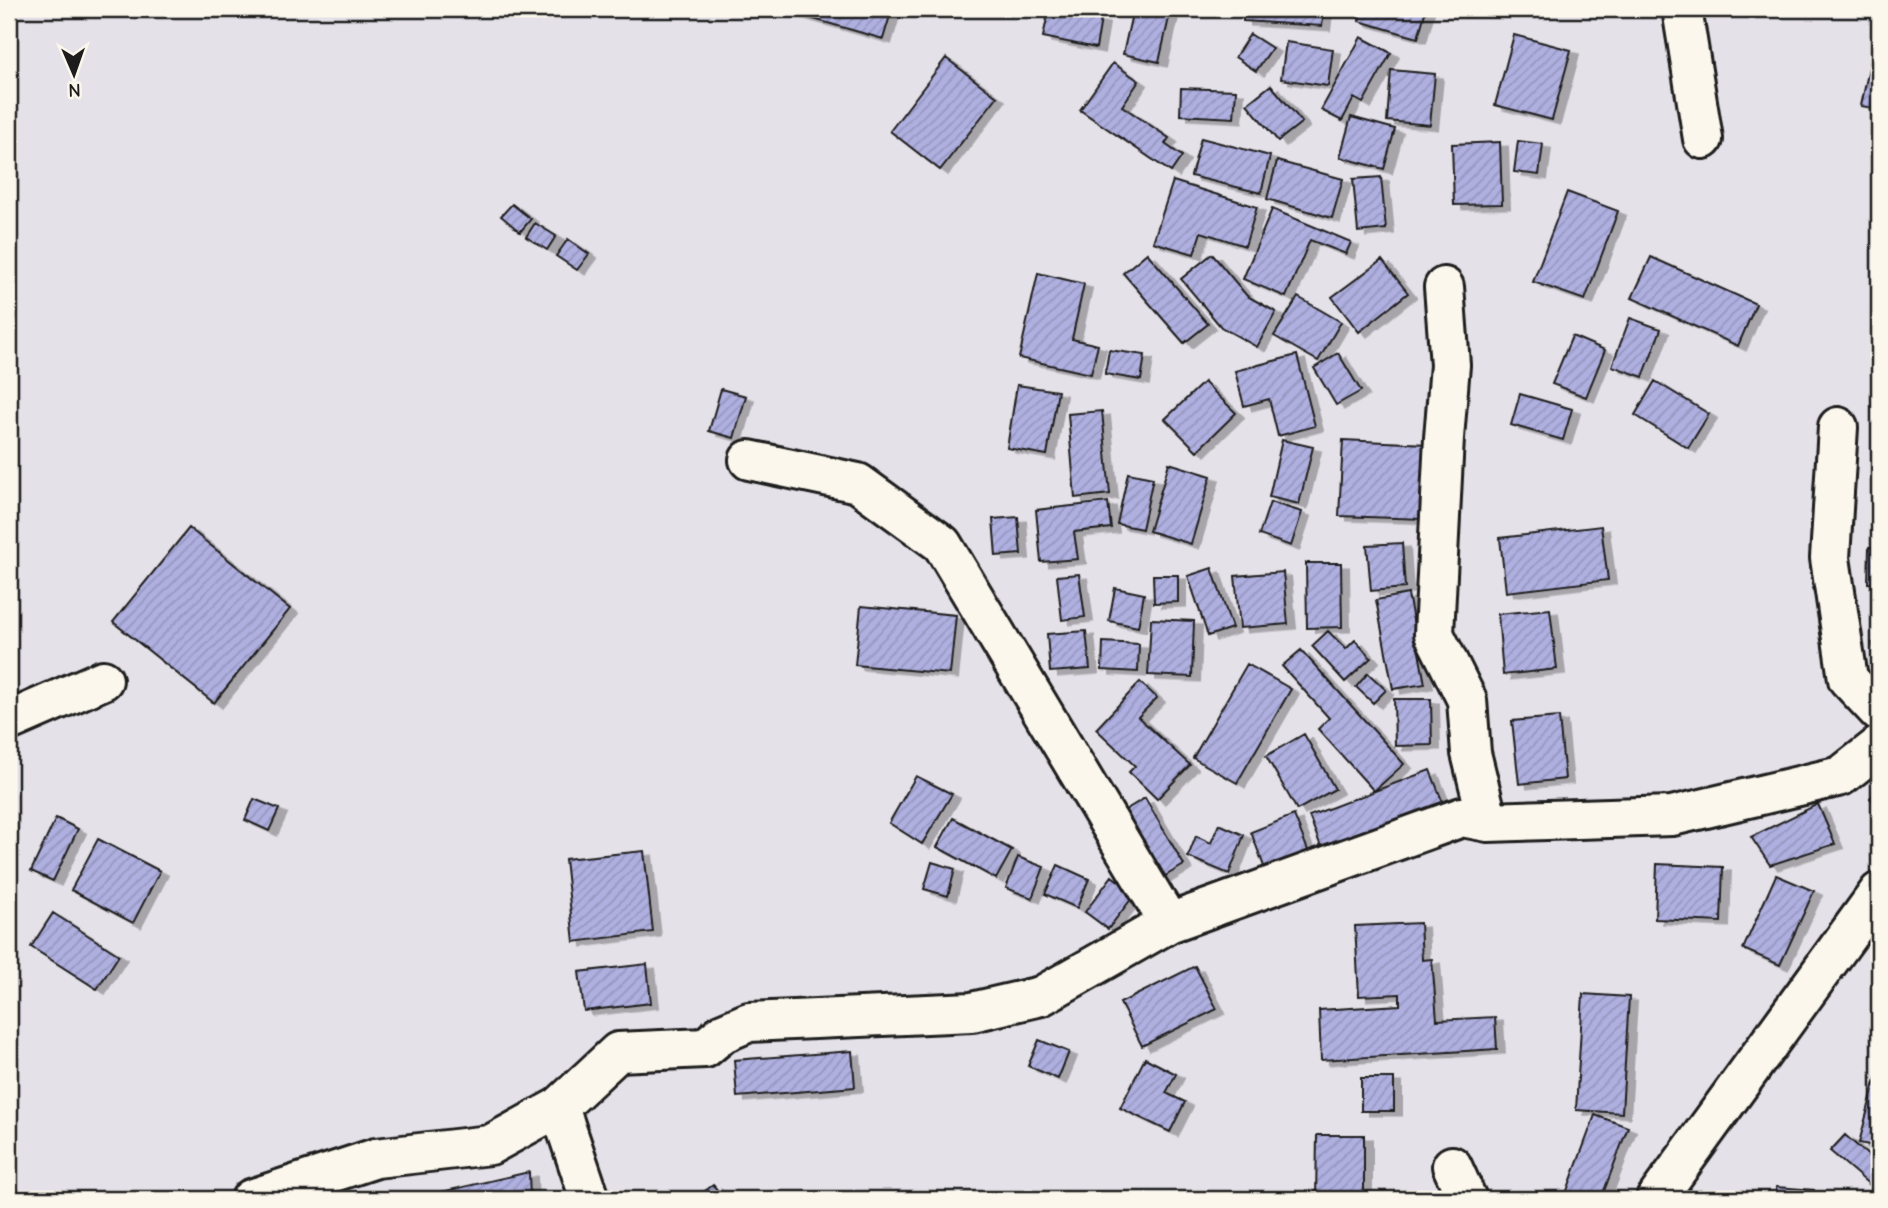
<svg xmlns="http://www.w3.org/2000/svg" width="1888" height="1208" viewBox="0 0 1888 1208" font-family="'Comic Neue',sans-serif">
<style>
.building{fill:url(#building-hatch);stroke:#1c1c1c;stroke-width:2;filter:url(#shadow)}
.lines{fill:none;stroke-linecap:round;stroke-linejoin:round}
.minor-casing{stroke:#1c1c1c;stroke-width:44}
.minor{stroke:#fbf7ec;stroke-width:38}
</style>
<defs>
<pattern id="building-hatch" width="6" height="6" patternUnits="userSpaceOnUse" patternTransform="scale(1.75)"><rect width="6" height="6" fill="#afafe0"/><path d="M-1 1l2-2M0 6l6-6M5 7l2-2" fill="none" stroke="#9696c0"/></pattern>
<filter id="shadow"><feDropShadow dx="8" dy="4.5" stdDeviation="0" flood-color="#0004"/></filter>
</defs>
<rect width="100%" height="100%" fill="#e4e1e8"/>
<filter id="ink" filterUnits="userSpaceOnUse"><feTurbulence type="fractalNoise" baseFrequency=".0143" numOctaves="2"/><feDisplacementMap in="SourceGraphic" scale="14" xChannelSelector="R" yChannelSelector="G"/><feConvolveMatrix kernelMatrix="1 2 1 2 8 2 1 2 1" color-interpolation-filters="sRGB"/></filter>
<g filter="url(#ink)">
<path class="building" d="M779,9H892L883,39Z
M1049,9L1101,19L1096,48L1043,37Z
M1133,9H1171L1159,62L1123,54Z
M1243,9H1324L1322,26L1243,21Z
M1362,9H1426L1418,38L1359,21Z
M1879,20V109L1861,106Z
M1250,34L1272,48L1256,71L1235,57Z
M1514,35L1571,50L1552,120L1495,105Z
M1361,37L1391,53L1363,103L1354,98L1342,121L1321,110Z
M1286,42L1333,49L1328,86L1281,79Z
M946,58L997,97L940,170L890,131Z
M1113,63L1139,81L1122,106L1169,138L1165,144L1182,156L1171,172L1080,110Z
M1391,70L1435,74L1430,125L1387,121Z
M1271,85L1302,122L1278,141L1247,104Z
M1181,88L1236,90L1234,118L1180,115Z
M1351,117L1395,129L1384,169L1340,157Z
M1201,138L1270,156L1261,193L1191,176Z
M1518,141L1543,144L1539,175L1514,172Z
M1500,142L1502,204L1454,205L1452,144Z
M1277,161L1343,179L1332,218L1267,199Z
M1381,177L1386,229L1358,232L1353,179Z
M1173,181L1257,207L1245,246L1201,232L1194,254L1153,242Z
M1567,192L1618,211L1585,300L1533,282Z
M512,204L531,219L520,232L501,216Z
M1272,209L1351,242L1346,254L1310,240L1286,297L1243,279Z
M535,223L556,236L547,250L526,237Z
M568,239L589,254L577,270L556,256Z
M1147,253L1208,324L1184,343L1123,273Z
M1212,254L1247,296L1276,312L1257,347L1221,327L1181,279Z
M1651,257L1756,304L1738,346L1632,298Z
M1382,260L1408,293L1359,332L1332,297Z
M1038,273L1084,284L1072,339L1098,345L1091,374L1019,358Z
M1298,297L1341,322L1318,361L1274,336Z
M1630,318L1661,329L1643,377L1612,366Z
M1572,336L1605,350L1586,397L1552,384Z
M1109,350L1145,355L1141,380L1105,374Z
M1338,353L1361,391L1336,405L1314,368Z
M1297,355L1315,426L1278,436L1269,399L1244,406L1235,371Z
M1655,381L1709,414L1688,448L1635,415Z
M1204,382L1236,413L1197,451L1165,419Z
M1017,385L1058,391L1047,455L1007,448Z
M721,389L746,396L734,438L709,431Z
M1520,394L1572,409L1563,440L1511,425Z
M1102,411L1110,494L1075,498L1068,414Z
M1282,440L1313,447L1299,504L1269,497Z
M1343,440L1427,444L1423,519L1339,516Z
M1169,463L1211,476L1191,544L1149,531Z
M1128,473L1153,478L1142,529L1117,524Z
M1879,487V513L1873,511Z
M1108,502L1111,528L1074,532L1078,559L1041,562L1036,510Z
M1270,502L1302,512L1291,546L1259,535Z
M1018,517L1021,554L996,556L993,519Z
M1601,526L1608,580L1506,592L1500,538Z
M189,528L290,609L214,703L113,622Z
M1402,543L1405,588L1371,591L1367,545Z
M1869,547L1879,548V584L1868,583Z
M1306,563H1341L1342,627L1307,628Z
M1212,568L1232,628L1208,636L1188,576Z
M1283,572L1288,624L1240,628L1235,576Z
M1079,574L1085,617L1062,620L1057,576Z
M1153,575H1178V602L1154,603Z
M1115,588L1144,594L1138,627L1109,621Z
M1408,594L1425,684L1393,689L1376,600Z
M861,606L956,615L950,674L855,665Z
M1550,609L1557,669L1503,675L1498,614Z
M1151,619L1194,621L1192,677L1148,675Z
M1086,631L1090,669L1050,672L1047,634Z
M1328,631L1346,649L1355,640L1371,658L1345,682L1312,646Z
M1879,641V669L1872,643Z
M1103,642L1139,644L1138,672L1102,670Z
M1301,650L1404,764L1374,791L1318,729L1329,718L1282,666Z
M1247,664L1291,689L1237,783L1193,758Z
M1368,673L1386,690L1373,703L1356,687Z
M1140,682L1157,698L1138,717L1190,765L1157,799L1129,772L1135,766L1096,729Z
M1394,699H1431L1432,745L1395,746Z
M1559,717L1565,779L1519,784L1512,721Z
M1304,734L1335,789L1297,810L1266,756Z
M1430,770L1443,803L1322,849L1309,816Z
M916,776L952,794L922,844L889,823Z
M1879,789V808L1870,798Z
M1145,798L1184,865L1160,879L1122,812Z
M254,799L279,809L269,831L245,820Z
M1818,804L1835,844L1770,865L1751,837Z
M1294,815L1309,853L1265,869L1251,832Z
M56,818L78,829L53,881L31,871Z
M953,818L1012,850L996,879L937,847Z
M1219,824L1244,835L1229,874L1188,857L1196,836L1211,843Z
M98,839L160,871L133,923L71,890Z
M644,851L653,932L574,942L565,859Z
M1018,857L1044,867L1032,898L1006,888Z
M932,862L955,869L948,896L924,889Z
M1657,864L1723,867L1721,922L1655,919Z
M1058,865L1089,879L1077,908L1045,894Z
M1776,875L1814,891L1780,965L1743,949Z
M1112,876L1135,894L1108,929L1085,912Z
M53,913L119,955L97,989L31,947Z
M1420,923L1422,960L1432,959L1437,1020L1495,1017L1497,1049L1321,1060L1319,1010L1400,1005V994L1359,996L1355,926Z
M647,964L651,1003L584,1011L579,972Z
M1195,966L1217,1009L1142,1046L1120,1003Z
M1583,994L1629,997L1622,1113L1576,1110Z
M1039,1040L1069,1052L1058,1079L1028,1066Z
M852,1051L855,1087L737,1097L734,1060Z
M1145,1058L1176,1074L1166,1093L1185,1102L1170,1132L1120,1108Z
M1879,1067V1155L1877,1154L1879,1147L1859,1143Z
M1361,1078H1394V1111H1361Z
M1595,1115L1628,1127L1601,1199H1564Z
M1317,1135H1364V1199H1316Z
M1845,1135L1879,1165V1178L1871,1186L1830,1151Z
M529,1172L530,1199H411Z
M713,1185L725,1199H694Z
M1776,1187L1814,1190L1813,1199H1776Z
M997,1193V1199H963V1194Z
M857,1195L858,1199H803Z"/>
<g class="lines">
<defs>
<path id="minor" d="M1682,9L1703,139
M1444,287L1450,365L1444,438L1434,634L1467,700L1471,753L1488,822
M1838,427L1830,558L1848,679L1879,712
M749,460L858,483L942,544L1169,923
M9,721L103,680
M559,1107L590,1199
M1452,1166L1467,1199
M251,1199L376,1158L490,1145L559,1107L618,1052L705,1048L723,1033L749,1022L972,1012L1041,996L1169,923L1462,817L1488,822L1672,816L1841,776L1879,746
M1656,1199L1879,892"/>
</defs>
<use href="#minor" class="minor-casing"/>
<use href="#minor" class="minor"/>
</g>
</g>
<rect width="1888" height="1208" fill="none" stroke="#fbf7ec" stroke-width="35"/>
<rect x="18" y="18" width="1853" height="1173" fill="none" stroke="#1c1c1c" stroke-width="2.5" filter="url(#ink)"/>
<g transform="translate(74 74) rotate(178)" stroke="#fbf7ec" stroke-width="5" paint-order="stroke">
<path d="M0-5L12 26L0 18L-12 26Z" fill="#1c1c1c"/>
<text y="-10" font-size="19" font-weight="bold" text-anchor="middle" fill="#1c1c1c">N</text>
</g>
</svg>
